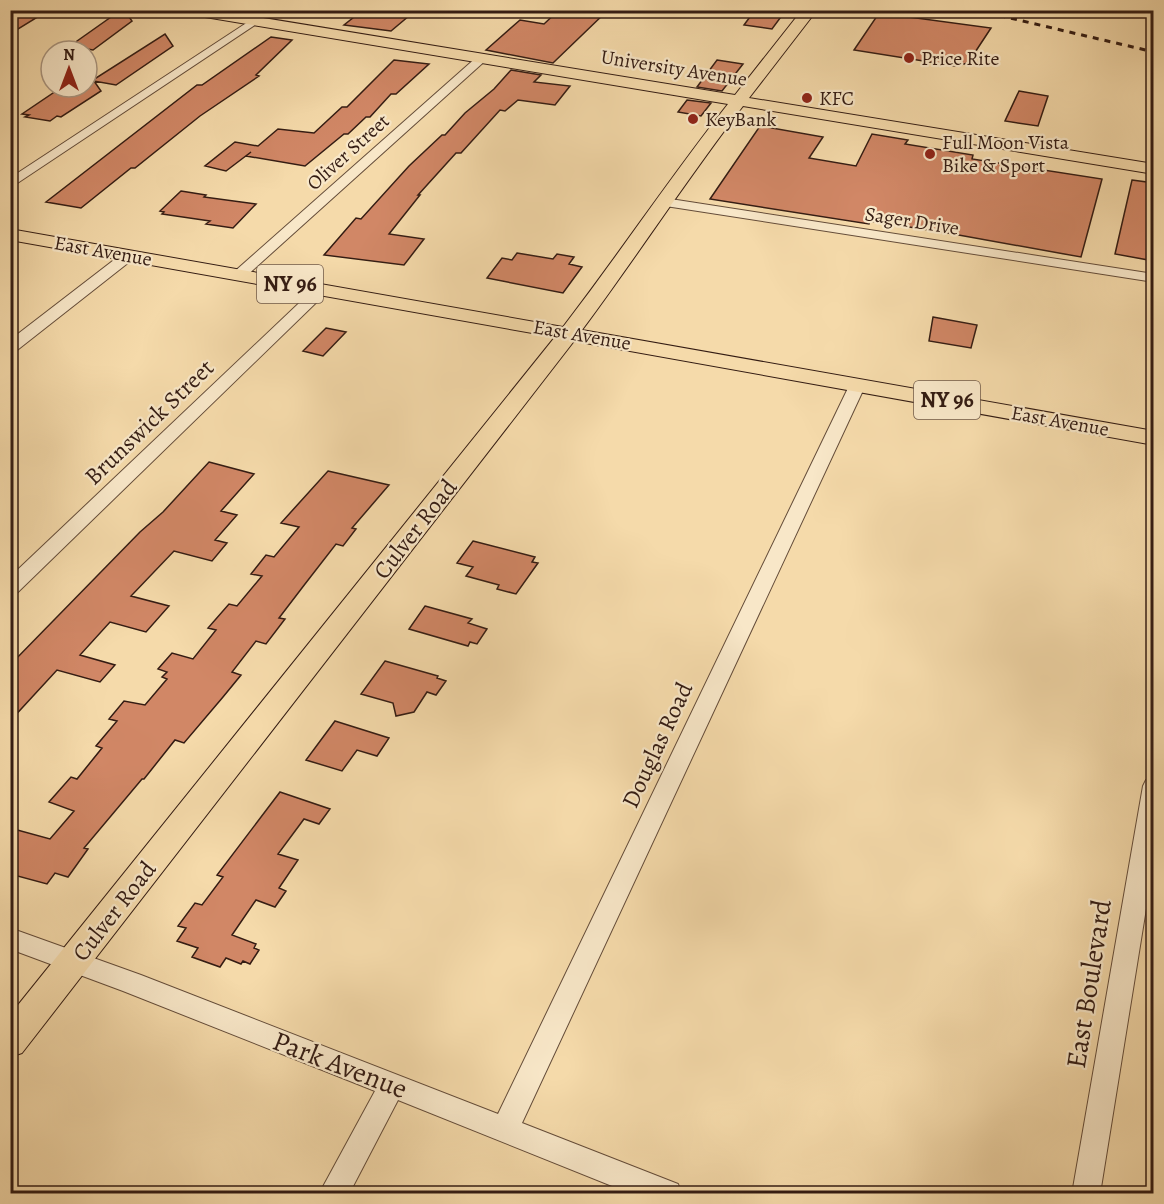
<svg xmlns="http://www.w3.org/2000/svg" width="1164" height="1204" viewBox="0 0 1164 1204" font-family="Alegreya,serif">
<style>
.building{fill:#d18766;stroke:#341c13;stroke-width:1.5}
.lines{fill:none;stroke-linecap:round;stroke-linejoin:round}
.minor-casing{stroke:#644c39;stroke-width:2}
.major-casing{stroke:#341c13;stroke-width:2}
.minor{fill:#f8e7c8;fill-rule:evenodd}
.major{fill:#f5daaa;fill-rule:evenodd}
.rail{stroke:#341c13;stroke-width:3;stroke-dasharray:6 6;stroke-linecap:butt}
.poi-dot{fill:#8f2418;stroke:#f8e7c8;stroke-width:2}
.labels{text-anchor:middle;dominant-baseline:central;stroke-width:4.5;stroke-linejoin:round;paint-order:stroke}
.far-poi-label{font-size:20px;fill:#341c13;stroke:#f8e7c8;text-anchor:start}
.far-street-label{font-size:20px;fill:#341c13;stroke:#f8e7c8}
.shield{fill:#f8e7c8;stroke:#6f5949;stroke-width:1.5}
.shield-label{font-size:22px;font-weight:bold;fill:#341c13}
.street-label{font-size:24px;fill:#341c13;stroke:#f8e7c8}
.near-street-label{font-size:28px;fill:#341c13;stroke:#f8e7c8}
</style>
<rect width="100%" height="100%" fill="#f5daaa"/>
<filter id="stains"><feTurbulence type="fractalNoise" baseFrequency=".00333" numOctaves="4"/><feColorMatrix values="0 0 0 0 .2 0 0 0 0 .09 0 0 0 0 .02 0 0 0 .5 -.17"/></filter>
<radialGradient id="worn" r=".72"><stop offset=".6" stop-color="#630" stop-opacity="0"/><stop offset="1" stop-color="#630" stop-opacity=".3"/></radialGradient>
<path class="building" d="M10,10H49L10,34Z
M121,10H124L132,21L93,50L70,46Z
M363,10H416L391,31L344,25Z
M559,10H608L553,63L486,50L520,20L544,24Z
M755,10H786L772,29L744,25Z
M879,13L991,28L968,63L955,66L854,50Z
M165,34L173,46L116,85L94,81L101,91L61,117L57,116L50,121L25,117L29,115L22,114L62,87H87V78L90,76L93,80Z
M271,37L292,40L256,75L259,76L200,116L135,168H131L81,208L46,202L197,85H202Z
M394,60L429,64L396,94H391L370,117H366L348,134H344L305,166L246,156L251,152L226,171L205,166L235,142L258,146L278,129L314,133L342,107H347Z
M717,60L743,64L722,91L697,87Z
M511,70L541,75L534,82L570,86L555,105L518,100L505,111L500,110L461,153H456L418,195H420L389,234L424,239L404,265L324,255L356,218L361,219L409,166L442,135H445L465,113L494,89Z
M1019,91L1048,96L1038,126L1005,121Z
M687,100L711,103L701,116L678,112Z
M760,126L823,137L809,158L856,166L872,134L908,140L905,144L973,155L972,159L1102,179L1081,257L942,232L870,221L869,224L710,199Z
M1132,180L1154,183V261L1115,254Z
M181,191L206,195L204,197L256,204L233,228L206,224L210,221L162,214L164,212L160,211Z
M517,253L553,259L557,254L574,257L569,264L582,267L563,293L487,278L502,258L512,260Z
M933,317L977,325L971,348L929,341Z
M326,328L346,332L323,356L303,351Z
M209,462L254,474L221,511L237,515L215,540L227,543L212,561L174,551L131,596L169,606L146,632L110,622L80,655L115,665L100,682L57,670L10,721V665L140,532L163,512Z
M328,471L389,485L352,528L356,529L343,546L336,544L305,584L279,618L285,619L266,644L256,641L232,672L241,675L223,697L184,743L175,740L144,779H142L84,848L88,849L68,877L55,873L47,884L10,874V828L50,839L74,811L49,802L71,777L77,779L102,748L96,746L117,721L109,719L124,701L145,705L167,679L162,677L167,672L158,669L172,653L193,659L216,630L208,628L229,604L237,606L262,576L251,574L266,555L274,557L299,527L281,523Z
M473,541L535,557L532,562L538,563L516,594L497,589L499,585L466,576L473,567L457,563Z
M425,606L472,619L468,623L487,629L477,644L470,642L468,646L409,629Z
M385,661L438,676L437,678L446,681L436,695L427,692L414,712L396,716L393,703L361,694Z
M335,721L389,738L377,756L357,750L342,771L306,760Z
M280,792L330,809L319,824L304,819L278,854L298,860L279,888L286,891L275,907L256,900L232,935L256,944L254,948L259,950L250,964L243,961L241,964L226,958L220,967L192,957L198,948L177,941L186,928L178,926L195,903L202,905L223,877L217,875Z"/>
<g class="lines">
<defs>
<path id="minor" d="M254,18L259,21L258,23L10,188V178Z
M482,55L486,56V60L244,278H234L232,275L234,272L478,56Z
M664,198L1154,274V282L659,205L657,202L659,199Z
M128,252L133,253L135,256L133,259L16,351L10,353V340L123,253Z
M321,286L326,287L328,290L326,293L17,593L10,594V577L316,287Z
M858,379L866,384L522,1123L678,1184L682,1194H632L398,1100L349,1194H319L375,1091L123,991L10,949V928L141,975L498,1114L850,384Z
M1154,778V859L1100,1194H1072L1143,786L1146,780Z"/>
<path id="major" d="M180,10H215L735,95L802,10H817L749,98L1154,164V174L743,106C687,179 637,256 582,330L1154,431V445L574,341L22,1053L10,1057V1015L555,337L10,240V229L563,327C620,253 671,176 728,104L187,14Z"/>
</defs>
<use href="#minor" class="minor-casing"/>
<use href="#major" class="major-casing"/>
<use href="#minor" class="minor"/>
<use href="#major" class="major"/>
<path class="rail" d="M976,10L1154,52"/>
</g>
<g class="poi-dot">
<circle cx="909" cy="58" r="6"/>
<circle cx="807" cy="98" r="6"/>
<circle cx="693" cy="119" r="6"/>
<circle cx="930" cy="154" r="6"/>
</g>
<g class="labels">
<g class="far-poi-label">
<text x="921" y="58">Price Rite</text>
<text x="819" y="98">KFC</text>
<text x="705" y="119">KeyBank</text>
<text x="942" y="142">Full Moon Vista<tspan x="942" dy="23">Bike &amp; Sport</tspan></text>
</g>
<g class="far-street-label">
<text transform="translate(674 68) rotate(9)">University Avenue</text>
<text transform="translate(348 152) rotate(-42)">Oliver Street</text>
<text transform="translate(912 221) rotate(9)">Sager Drive</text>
<text transform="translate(103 251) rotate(10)">East Avenue</text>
<text transform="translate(582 335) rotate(10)">East Avenue</text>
<text transform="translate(1060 421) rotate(10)">East Avenue</text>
</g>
<g class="shield">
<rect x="257" y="265" width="66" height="38" rx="4.5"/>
<rect x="914" y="381" width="66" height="38" rx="4.5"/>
</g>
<g class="shield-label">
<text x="290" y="284">NY 96</text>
<text x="947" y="400">NY 96</text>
</g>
<g class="street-label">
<text transform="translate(149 422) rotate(-44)">Brunswick Street</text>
<text transform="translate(415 529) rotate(-52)">Culver Road</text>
<text transform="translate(657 745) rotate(-65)">Douglas Road</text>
<text transform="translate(114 911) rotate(-52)">Culver Road</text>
</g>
<g class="near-street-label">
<text transform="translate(1089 984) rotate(-81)">East Boulevard</text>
<text transform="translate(340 1065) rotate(21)">Park Avenue</text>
</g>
</g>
<rect width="1164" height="1204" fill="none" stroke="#f5daaa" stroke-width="36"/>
<rect x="12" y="12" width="1140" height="1180" fill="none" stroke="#341c13" stroke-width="3"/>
<rect x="18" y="18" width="1128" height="1168" fill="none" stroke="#341c13" stroke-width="1.5"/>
<g transform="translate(69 69)"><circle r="28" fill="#f8e7c8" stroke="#aa9680" stroke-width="1.5"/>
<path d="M0-4.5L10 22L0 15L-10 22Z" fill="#8f2418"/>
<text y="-9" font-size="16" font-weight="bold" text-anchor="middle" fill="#341c13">N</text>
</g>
<rect width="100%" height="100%" filter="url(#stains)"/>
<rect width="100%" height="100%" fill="url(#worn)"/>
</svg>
